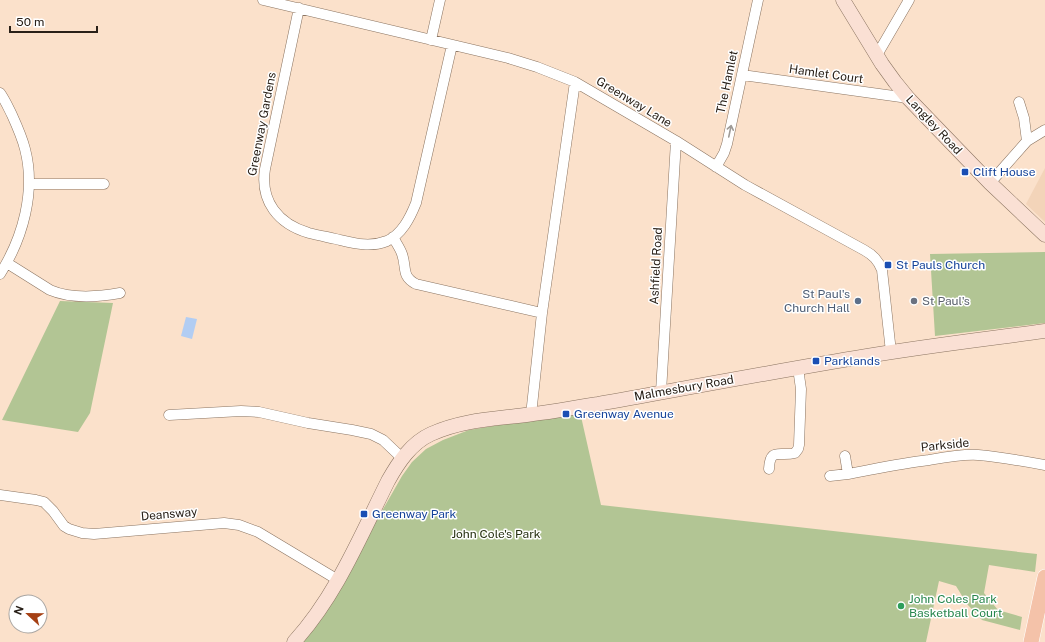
<svg xmlns="http://www.w3.org/2000/svg" width="1045" height="642" viewBox="0 0 1045 642" font-family="'Public Sans',sans-serif">
<style>
.built{fill:#f3d4b9}
.green{fill:#b2c594}
.water{fill:#b2cdf3}
.lines{fill:none;stroke-linecap:round;stroke-linejoin:round}
.street-casing{stroke:#8b7461;stroke-width:11}
.secondary-casing{stroke:#8b7461;stroke-width:15}
.primary-casing{stroke:#fff;stroke-width:16}
.street{stroke:#fff;stroke-width:10}
.secondary{stroke:#fae0d4;stroke-width:14}
.primary{stroke:#f4c2a9;stroke-width:15}
.oneway{stroke:#9f9b97}
.transit-dot{fill:#1a4fb4;stroke:#fff;stroke-width:1.5}
.service-dot{fill:#5c6f8a;stroke:#fff;stroke-width:1.5}
.worship-dot{fill:#6b7280;stroke:#fff;stroke-width:1.5}
.leisure-dot{fill:#2e9e5b;stroke:#fff;stroke-width:1.5}
.labels{text-anchor:middle;dominant-baseline:central;stroke-width:3;stroke-linejoin:round;paint-order:stroke}
.street-label{font-size:12px;fill:#292018;stroke:#fff}
.transit-label{font-size:12px;fill:#164399;stroke:#fff;text-anchor:start}
.service-label{font-size:12px;fill:#4e5e75;stroke:#fff;text-anchor:end}
.worship-label{font-size:12px;fill:#5b616d;stroke:#fff;text-anchor:start}
.park-label{font-size:12px;fill:#253010;stroke:#fff}
.leisure-label{font-size:12px;fill:#27864d;stroke:#fff;text-anchor:start}
</style>
<rect width="100%" height="100%" fill="#fbe1cb"/>
<path class="built" d="M1045,168V222L1026,204Z"/>
<path class="green" d="M1045,252V323L935,336L930,254Z
M60,301L113,303L90,413L78,432L2,420Z
M580,412L601,505L1037,554L1035,572L989,565L984,593L998,610L1022,617L1020,630L982,620L967,604L956,586L939,581L926,642H303L378,518L402,476L412,462L426,449L443,440L469,430Z"/>
<path class="water" d="M186,317L197,319L192,339L181,336Z"/>
<g class="lines">
<defs>
<path id="street" d="M263,0L508,58L537,67L575,82L676,141L745,185L864,250C873,255 878,260 882,270L891,352
M299,8L265,169C260,201 278,224 309,233C317,235 327,237 336,239C353,243 369,248 387,241C402,234 410,218 416,203L452,45
M431,40L440,0
M877,55L909,0
M742,75L908,98
M0,93C5,100 8,107 12,115C17,126 22,137 25,149C36,191 23,238 0,274
M1027,141L1045,130
M716,167L724,153L727,144L758,0
M990,183L1027,141L1024,118L1019,102
M29,184H104
M393,237C396,243 400,248 402,254C407,268 401,276 416,284L542,313
M7,263L50,290C71,299 98,297 120,293
M661,392L676,141
M169,415L241,411L259,412L308,423L352,430L371,434L383,440L402,458
M531,415L542,313L575,82
M845,456L848,474C875,469 902,463 929,460C946,457 962,454 978,455C1001,457 1023,461 1045,465
M769,469C770,447 779,457 795,453L798,449L799,445L801,389L798,368
M830,476L848,474
M0,495L36,500L44,502L53,511L64,526L69,529L82,533L94,534L224,523L239,525L258,532L338,580"/>
<path id="secondary" d="M843,0L882,64L895,82L908,98L990,183L1045,235
M294,642C336,596 360,537 388,481C398,463 411,443 431,434C464,419 498,419 533,414C554,412 576,407 598,404C687,388 777,371 867,356C926,346 986,339 1045,331"/>
<path id="primary" d="M1031,642L1045,577"/>
</defs>
<use href="#street" class="street-casing"/>
<use href="#secondary" class="secondary-casing"/>
<use href="#primary" class="primary-casing"/>
<use href="#street" class="street"/>
<use href="#secondary" class="secondary"/>
<use href="#primary" class="primary"/>
</g>
<defs><path id="oneway-shaft" d="M-6 0H5M1.5-3L5.5 0L1.5 3" fill="none" stroke-width="1.6" stroke-linecap="round" stroke-linejoin="round"/></defs>
<use class="oneway" href="#oneway-shaft" transform="translate(730 131) rotate(-78)"/>
<g class="transit-dot">
<rect x="961" y="168" width="8" height="8" rx="2"/>
<rect x="884" y="261" width="8" height="8" rx="2"/>
<rect x="812" y="357" width="8" height="8" rx="2"/>
<rect x="562" y="410" width="8" height="8" rx="2"/>
<rect x="360" y="510" width="8" height="8" rx="2"/>
</g>
<circle class="service-dot" cx="858" cy="301" r="4"/>
<circle class="worship-dot" cx="914" cy="301" r="4"/>
<circle class="leisure-dot" cx="901" cy="606" r="4"/>
<g class="labels">
<g class="street-label">
<text transform="translate(826 74) rotate(8)">Hamlet Court</text>
<text transform="translate(727 82) rotate(-78)">The Hamlet</text>
<text transform="translate(634 102) rotate(31)">Greenway Lane</text>
<text transform="translate(262 124) rotate(-79)">Greenway Gardens</text>
<text transform="translate(934 125) rotate(47)">Langley Road</text>
<text transform="translate(656 266) rotate(-87)">Ashfield Road</text>
<text transform="translate(684 388) rotate(-10)">Malmesbury Road</text>
<text transform="translate(945 445) rotate(-6)">Parkside</text>
<text transform="translate(169 514) rotate(-5)">Deansway</text>
</g>
<g class="transit-label">
<text x="973" y="172">Clift House</text>
<text x="896" y="265">St Pauls Church</text>
<text x="824" y="361">Parklands</text>
<text x="574" y="414">Greenway Avenue</text>
<text x="372" y="514">Greenway Park</text>
</g>
<g class="service-label">
<text x="850" y="294">St Paul's<tspan x="850" dy="14">Church Hall</tspan></text>
</g>
<g class="worship-label">
<text x="922" y="301">St Paul's</text>
</g>
<g class="park-label">
<text x="496" y="534">John Cole's Park</text>
</g>
<g class="leisure-label">
<text x="909" y="599">John Coles Park<tspan x="909" dy="14">Basketball Court</tspan></text>
</g>
</g>
<g transform="translate(28 614) rotate(292)"><circle r="19" fill="#ffffff" stroke="#a9a6a3"/>
<path d="M0-3L7 15L0 10L-7 15Z" fill="#a54014"/>
<text y="-6" font-size="11" font-weight="bold" text-anchor="middle" fill="#292018">N</text>
</g>
<path d="M10 26v6h87v-6" fill="none" stroke="#292018" stroke-width="2"/>
<text x="16" y="26" font-size="12" fill="#292018" stroke="#ffffff" stroke-width="3" paint-order="stroke">50 m</text>
</svg>
